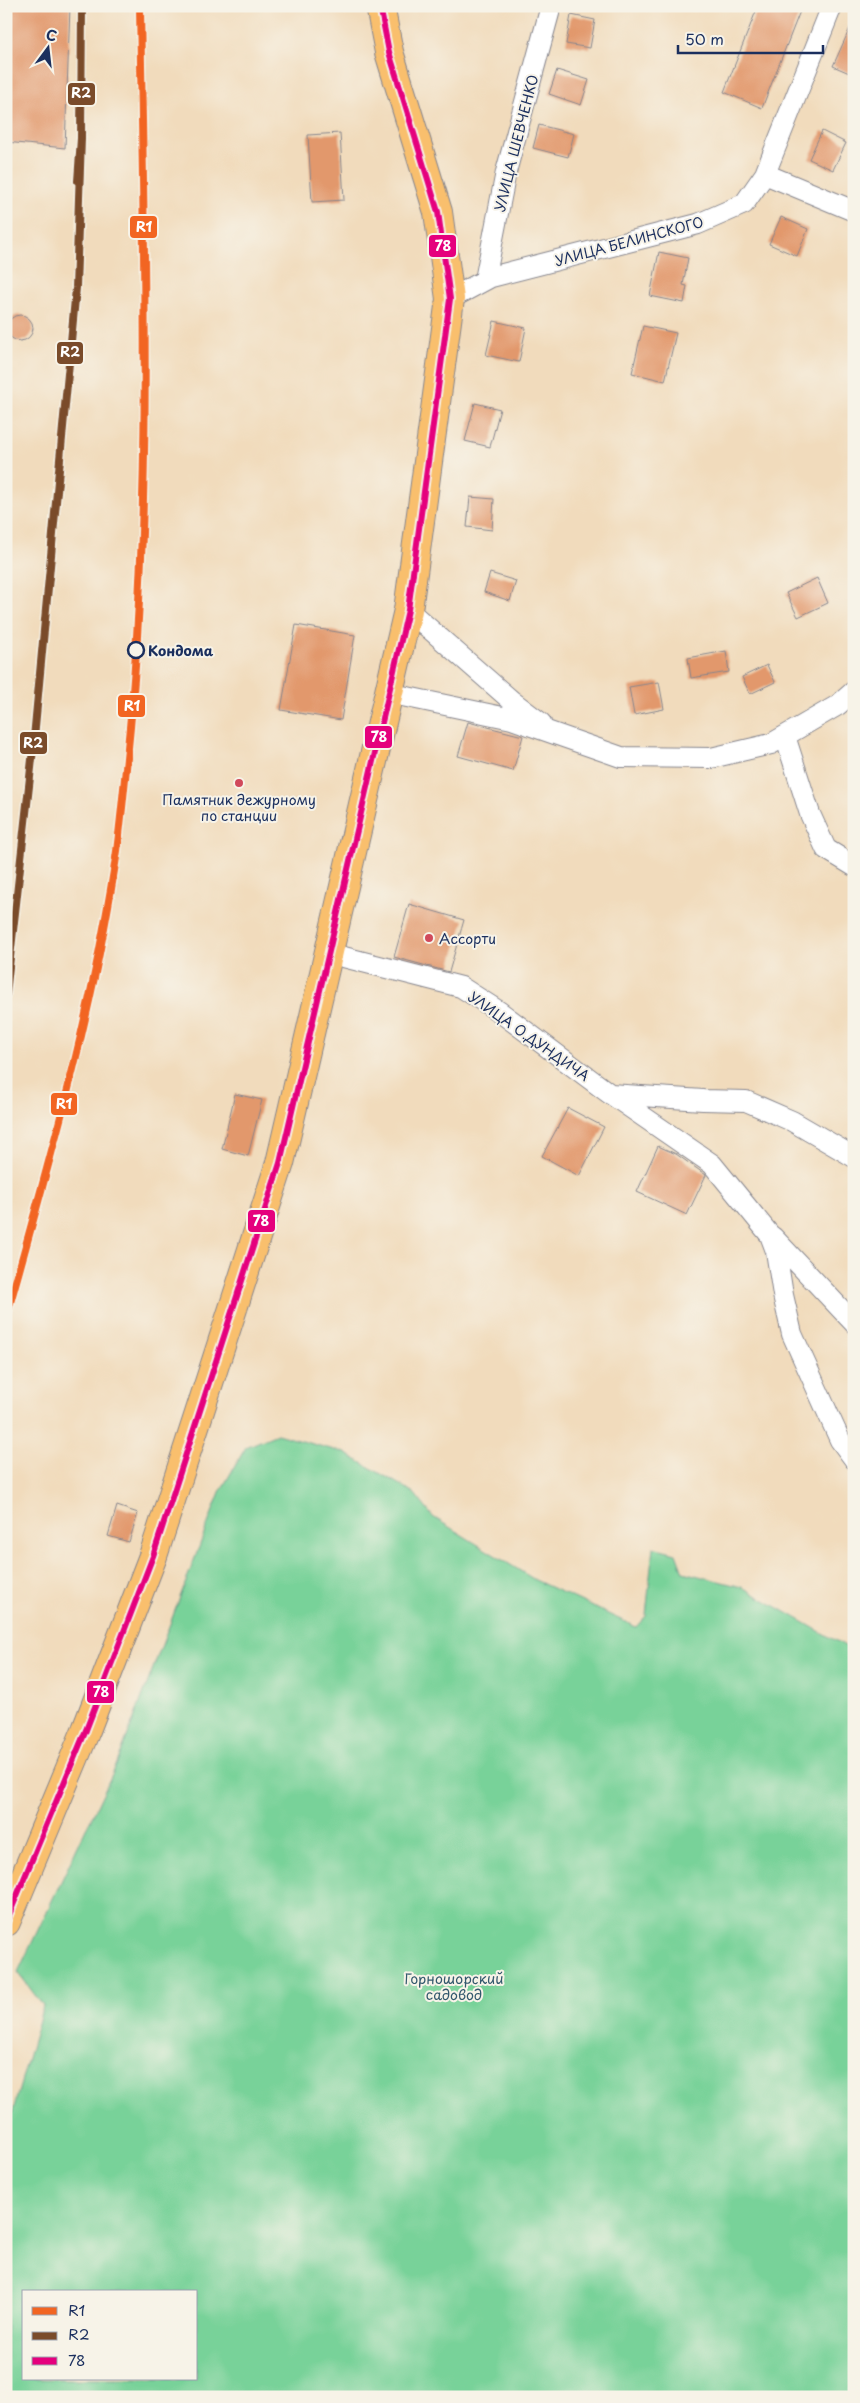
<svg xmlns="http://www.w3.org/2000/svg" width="860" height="2403" viewBox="0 0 860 2403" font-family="'Playpen Sans',sans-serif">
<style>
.green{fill:#78d299;stroke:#4a807c;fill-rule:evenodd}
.building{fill:#e2986c}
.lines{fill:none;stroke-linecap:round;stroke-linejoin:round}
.minor-casing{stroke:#86858d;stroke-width:22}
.primary-casing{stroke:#86858d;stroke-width:30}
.minor{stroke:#fff;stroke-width:20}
.primary{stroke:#f9bf6d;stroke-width:28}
.bus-1-casing{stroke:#f7f3e8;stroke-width:10}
.bus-1{stroke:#e5007d;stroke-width:6}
.rail-1-casing{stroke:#f7f3e8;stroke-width:11}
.rail-2-casing{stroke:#f7f3e8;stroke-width:11}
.rail-1{stroke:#f26522;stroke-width:8}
.rail-2{stroke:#7a4b2a;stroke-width:8}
.stop-dot{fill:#f7f3e8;stroke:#1b2f5e;stroke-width:2.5}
.poi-dot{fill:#d1495b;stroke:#f7f3e8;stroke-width:2}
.labels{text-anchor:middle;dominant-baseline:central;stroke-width:4;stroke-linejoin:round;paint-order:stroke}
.street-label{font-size:14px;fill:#1b2f5e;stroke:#f7f3e8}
.stop-label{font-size:14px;font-weight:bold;fill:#1b2f5e;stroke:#f7f3e8;text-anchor:start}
.poi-label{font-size:14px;fill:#1b2f5e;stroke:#f7f3e8}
.park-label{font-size:14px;fill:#32586d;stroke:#f7f3e8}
.line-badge{stroke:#f7f3e8;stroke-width:2}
.badge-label{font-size:14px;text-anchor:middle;font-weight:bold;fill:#fff}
</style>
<rect width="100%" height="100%" fill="#f7f3e8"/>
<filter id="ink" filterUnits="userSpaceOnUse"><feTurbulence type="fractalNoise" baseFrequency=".02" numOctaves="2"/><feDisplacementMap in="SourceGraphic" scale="10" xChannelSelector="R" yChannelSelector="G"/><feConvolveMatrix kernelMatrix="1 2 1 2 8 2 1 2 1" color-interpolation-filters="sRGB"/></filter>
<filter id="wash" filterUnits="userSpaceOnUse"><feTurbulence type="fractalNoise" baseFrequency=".0096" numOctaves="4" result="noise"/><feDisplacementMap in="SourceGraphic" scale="20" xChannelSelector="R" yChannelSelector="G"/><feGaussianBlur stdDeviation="1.12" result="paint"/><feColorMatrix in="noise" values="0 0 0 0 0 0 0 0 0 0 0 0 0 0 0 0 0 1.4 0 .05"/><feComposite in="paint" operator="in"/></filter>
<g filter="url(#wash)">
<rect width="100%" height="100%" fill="#f1dbbc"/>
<path class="green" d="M277,1434L345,1453L414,1493L433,1517L535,1580L636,1627L646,1616L653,1547L676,1553L683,1572L742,1587L854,1651V2397H6V2135L43,2006L18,1972L116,1766L220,1492L246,1447ZM24,2292H196V2379H24Z"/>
<g id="blocks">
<path class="building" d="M6,6H70L65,148L6,142Z
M758,6H802L762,108L724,92Z
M571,15L595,20L590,48L566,44Z
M854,19V75L833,66Z
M557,70L589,80L581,105L549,94Z
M539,125L574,134L568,157L533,148Z
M822,131L846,143L833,170L809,159Z
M340,133L344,200L312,202L308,135Z
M781,217L808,229L797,256L769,244Z
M659,252L688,258L683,285L687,286L684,303L650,296Z
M7 328a13 13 0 1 1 26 0a13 13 0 1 1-26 0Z
M494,321L526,328L519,362L486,355Z
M643,326L676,333L665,381L632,373Z
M475,403L500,409L490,447L465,441Z
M470,497L494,499L492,530L467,527Z
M490,573L516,581L510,601L484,592Z
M817,578L828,603L798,617L786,593Z
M296,625L355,635L341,720L281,710Z
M726,651L729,672L691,678L688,658Z
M767,665L775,682L750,694L742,677Z
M659,682L664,709L634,715L629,687Z
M468,722L523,736L513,771L458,756Z
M409,904L464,920L449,972L394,957Z
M235,1094L262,1100L248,1156L222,1149Z
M568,1108L604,1127L579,1176L542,1156Z
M658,1146L676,1154L706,1175L687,1215L637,1192Z
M117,1506L138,1513L129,1542L108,1536Z"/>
</g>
</g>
<g filter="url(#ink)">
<use href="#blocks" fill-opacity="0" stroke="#86858d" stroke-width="1"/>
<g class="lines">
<defs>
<path id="minor" d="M765,174L854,211
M485,280L506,172L551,6
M450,299L491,277L698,224L744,204L765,174L832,6
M408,610L512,701L541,723
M388,693L512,719L621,757L711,758L771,744L838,705L854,691
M785,736L810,814L826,849L854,866
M328,953L461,987L500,1012L610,1094L703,1100L746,1101L792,1121L854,1157
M612,1095L712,1164L770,1235L776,1251L783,1295L792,1334L840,1440L854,1459
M773,1237L854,1323"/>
<path id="primary" d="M6,1922L86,1730L153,1556L280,1163L408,610L450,299L438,212L389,52L380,6"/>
</defs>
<use href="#minor" class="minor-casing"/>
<use href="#primary" class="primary-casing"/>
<use href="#minor" class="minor"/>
<use href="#primary" class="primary"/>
<defs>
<path id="bus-1" d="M6,1922L86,1730L153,1556L280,1163L408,610L450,299L438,212L389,52L380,6"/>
</defs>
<use href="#bus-1" class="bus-1-casing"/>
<use href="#bus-1" class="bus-1"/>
<defs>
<path id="rail-1" d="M6,1317C49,1163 94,1008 117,851C121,820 124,789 127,758C153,508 144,257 140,6"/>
<path id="rail-2" d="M78,181L81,138L82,6
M6,994L32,759L76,288L81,138"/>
</defs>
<use href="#rail-1" class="rail-1-casing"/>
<use href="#rail-2" class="rail-2-casing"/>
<use href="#rail-1" class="rail-1"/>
<use href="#rail-2" class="rail-2"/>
</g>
</g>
<circle class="stop-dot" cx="136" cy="650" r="8"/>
<g class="poi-dot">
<circle cx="239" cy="783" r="5"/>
<circle cx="429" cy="938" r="5"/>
</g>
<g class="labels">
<g class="street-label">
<text transform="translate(516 143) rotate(-76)">УЛИЦА ШЕВЧЕНКО</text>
<text transform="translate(629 241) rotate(-15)">УЛИЦА БЕЛИНСКОГО</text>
<text transform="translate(529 1036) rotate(35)">УЛИЦА О.ДУНДИЧА</text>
</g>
<g class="stop-label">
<text x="148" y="650">Кондома</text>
</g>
<g class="poi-label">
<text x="239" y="799">Памятник дежурному<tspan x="239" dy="16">по станции</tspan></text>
<text x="439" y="938" text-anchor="start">Ассорти</text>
</g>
<g class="park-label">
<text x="454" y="1978">Горношорский<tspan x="454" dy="16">садовод</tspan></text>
</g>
</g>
<g class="line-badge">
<rect x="67" y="82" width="29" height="24" rx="5" fill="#7a4b2a"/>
<rect x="129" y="215" width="29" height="24" rx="5" fill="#f26522"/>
<rect x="428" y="234" width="29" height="24" rx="5" fill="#e5007d"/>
<rect x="56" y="341" width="28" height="24" rx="5" fill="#7a4b2a"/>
<rect x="117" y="694" width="29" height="24" rx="5" fill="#f26522"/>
<rect x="364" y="725" width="29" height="24" rx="5" fill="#e5007d"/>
<rect x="19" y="731" width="29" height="24" rx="5" fill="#7a4b2a"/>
<rect x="50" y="1092" width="28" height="24" rx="5" fill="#f26522"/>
<rect x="247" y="1209" width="29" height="24" rx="5" fill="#e5007d"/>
<rect x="86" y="1680" width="29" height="24" rx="5" fill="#e5007d"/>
</g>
<g class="badge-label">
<text x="81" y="98">R2</text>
<text x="144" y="232">R1</text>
<text x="443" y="251">78</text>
<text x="70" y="357">R2</text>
<text x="132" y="711">R1</text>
<text x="379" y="742">78</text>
<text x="33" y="748">R2</text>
<text x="64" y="1109">R1</text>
<text x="261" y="1226">78</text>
<text x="101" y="1697">78</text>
</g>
<rect width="860" height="2403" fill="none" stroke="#f7f3e8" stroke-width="25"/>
<rect x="22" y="2290" width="175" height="90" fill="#f7f3e8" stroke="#9fa5b1"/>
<rect x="32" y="2307" width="25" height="8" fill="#f26522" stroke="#9fa5b1"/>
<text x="68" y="2316" font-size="15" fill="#1b2f5e">R1</text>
<rect x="32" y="2332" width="25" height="8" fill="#7a4b2a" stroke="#9fa5b1"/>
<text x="68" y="2340" font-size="15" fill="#1b2f5e">R2</text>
<rect x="32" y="2357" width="25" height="8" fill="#e5007d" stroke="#9fa5b1"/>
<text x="68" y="2366" font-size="15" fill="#1b2f5e">78</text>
<g transform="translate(48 48) rotate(15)" stroke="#f7f3e8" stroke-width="4" paint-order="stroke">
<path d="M0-4L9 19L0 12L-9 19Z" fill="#1b2f5e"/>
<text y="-8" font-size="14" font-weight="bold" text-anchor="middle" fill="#1b2f5e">С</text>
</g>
<path d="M678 45v8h145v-8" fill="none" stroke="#1b2f5e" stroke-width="2.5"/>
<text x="685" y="45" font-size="15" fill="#1b2f5e" stroke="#f7f3e8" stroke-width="4" paint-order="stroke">50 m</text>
</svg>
